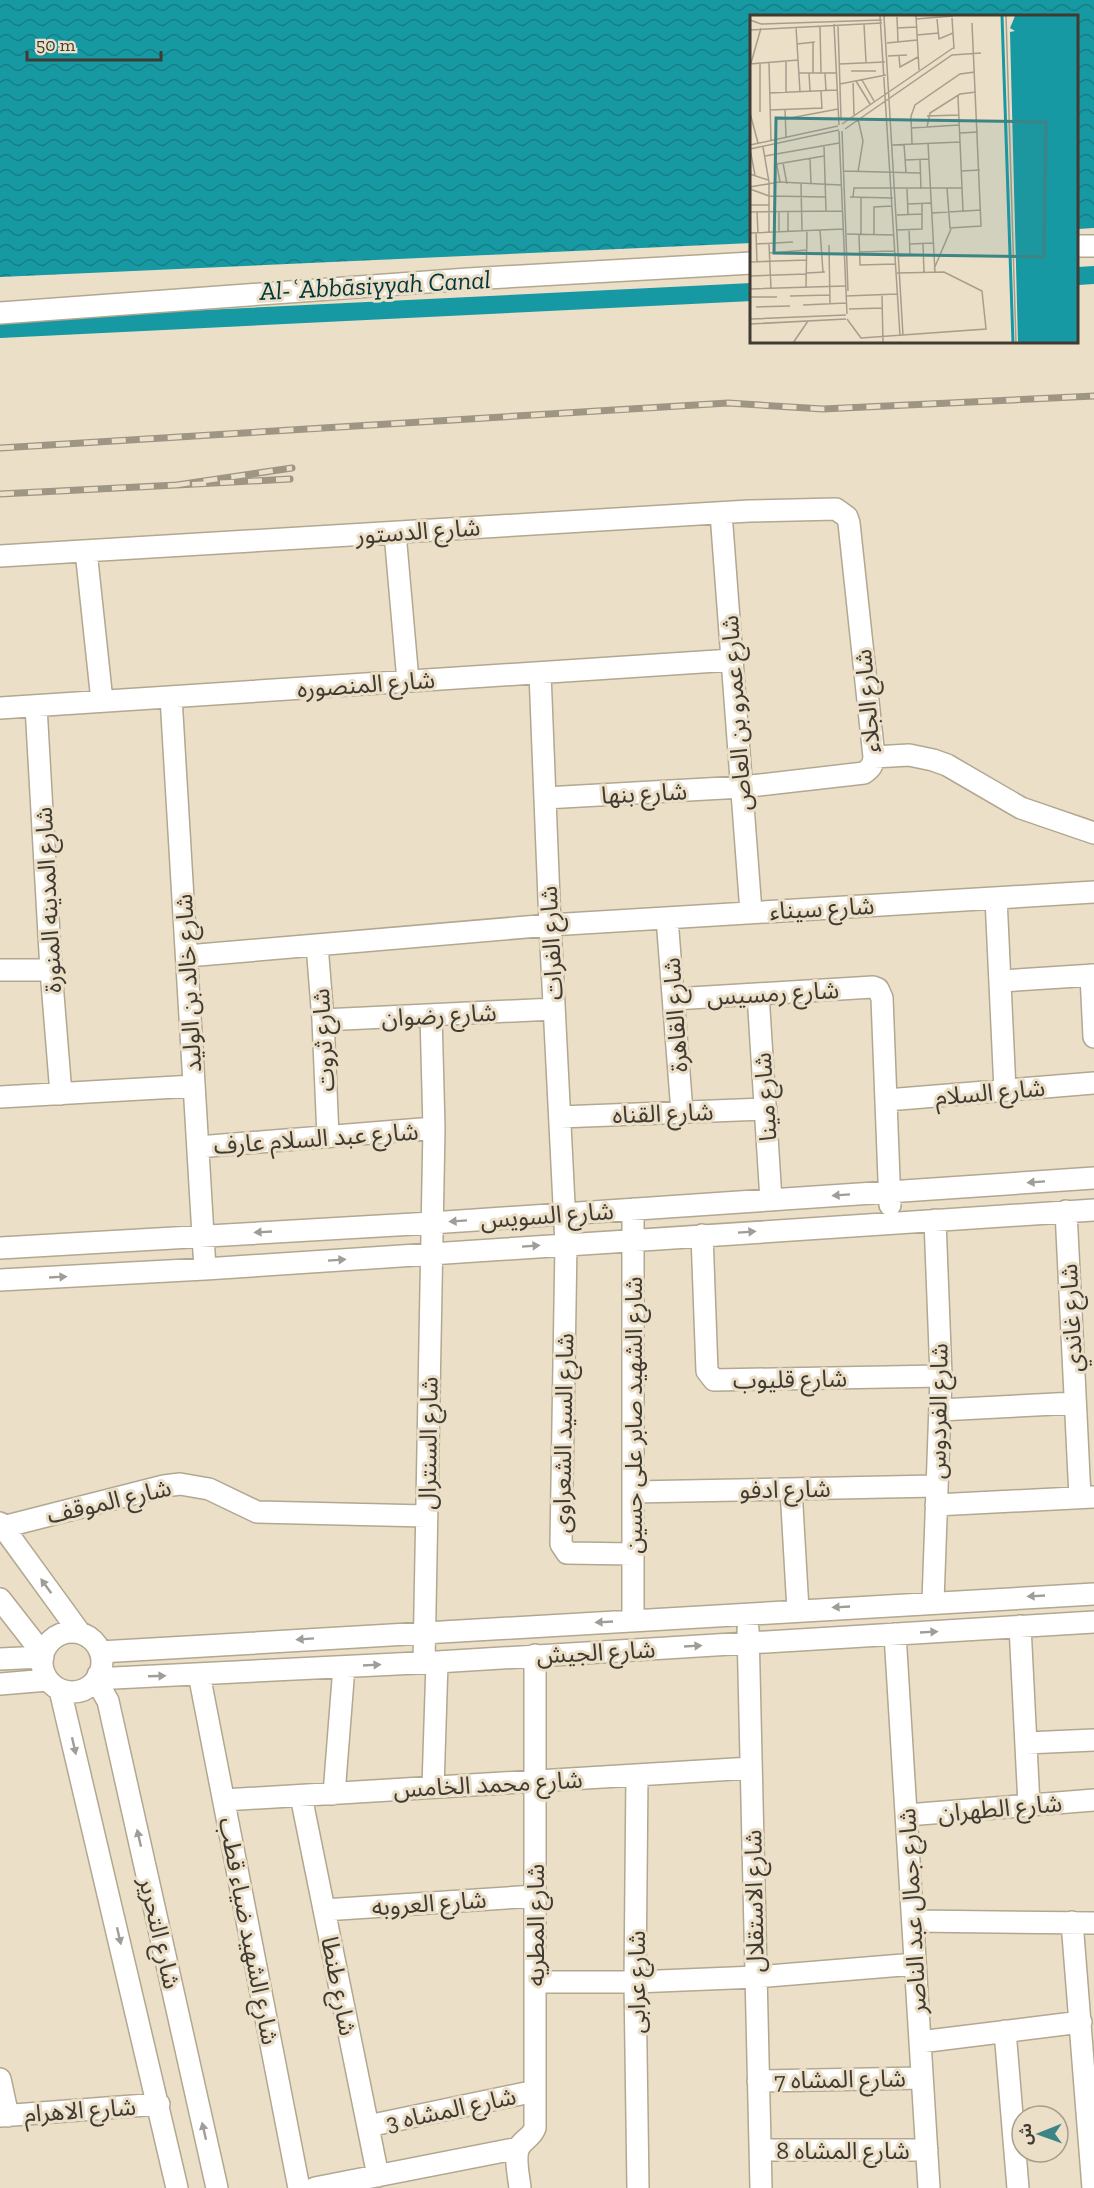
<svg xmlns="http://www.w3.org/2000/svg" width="1094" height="2188" viewBox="0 0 1094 2188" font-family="'Zilla Slab','Noto Sans Arabic',serif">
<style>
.water{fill:url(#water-waves)}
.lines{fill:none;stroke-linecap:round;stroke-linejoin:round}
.canal{stroke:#1799a4;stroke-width:18}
.street-casing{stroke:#b2a790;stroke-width:24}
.street{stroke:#fff;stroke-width:21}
.rail-casing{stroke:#9e9584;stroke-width:7}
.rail{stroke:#ecdfc8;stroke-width:4.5;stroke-dasharray:14;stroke-linecap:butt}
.oneway{fill:#a09d98}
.labels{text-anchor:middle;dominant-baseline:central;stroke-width:6;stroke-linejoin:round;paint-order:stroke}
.street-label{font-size:24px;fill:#403b32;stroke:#ecdfc8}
.water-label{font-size:26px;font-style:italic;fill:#00363b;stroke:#ecdfc8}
.inset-river{fill:none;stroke:#1799a4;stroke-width:3}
.inset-road{fill:none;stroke:#a79d8c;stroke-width:1.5}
.view{fill:#3d8585;fill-opacity:0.15;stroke:#3d8585;stroke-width:3}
.inset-edge{fill:none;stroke:#403b32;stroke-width:3}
</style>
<defs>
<pattern id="water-waves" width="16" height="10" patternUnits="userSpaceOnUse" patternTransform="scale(1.5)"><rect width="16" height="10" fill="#1799a4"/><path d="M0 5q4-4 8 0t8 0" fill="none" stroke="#167e86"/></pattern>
</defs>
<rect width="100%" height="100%" fill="#ecdfc8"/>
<path class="water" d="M0,0H1094V228L1078,229V16H752V243L0,277Z"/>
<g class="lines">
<path class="canal" d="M1078,276L1094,275
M0,329L752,292"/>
<defs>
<path id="street" d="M1078,246H1094
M0,313L468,279L752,263
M721,513L751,912
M395,533L408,681
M86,551L102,701
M0,556L749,511L836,509L847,517L849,523L874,757C873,765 871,768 864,773L742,787L545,798
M540,673L550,925L566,1244L561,1544L567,1553L633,1554
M171,697L205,1269
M36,706L51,970L61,1094
M0,708L732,660
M874,757L909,755L933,760L947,765L1021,808L1094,833
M996,898L1005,1090
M667,918L682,1112
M317,945L323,1020L328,1137
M187,956L550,925L1094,892
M0,970H51
M1091,975L1094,1037
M1001,981L1094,975
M758,994L771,1200
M674,999L873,987L878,989L882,998L890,1205
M323,1020L554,1009
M0,1097L194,1086
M887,1100L1094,1083
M560,1117L766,1109
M198,1147L434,1128
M1066,1211L1080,1497
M702,1235L707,1371L714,1380L941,1376
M0,1248L431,1223L1094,1178
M0,1280L205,1269L1094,1210
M940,1410L1075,1403
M791,1489L798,1610
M633,1492L936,1486
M936,1505L1093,1497
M0,1523L80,1633
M3,1527L164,1486L180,1484L209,1489L257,1512L426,1516
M0,1599L43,1654
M933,1602L941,1376L935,1220
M633,1620V1209
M1020,1626L1029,1805
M748,1629L761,2188
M42 1662a30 30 0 1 1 60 0a30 30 0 1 1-60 0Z
M895,1634L929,2188
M100,1652L1094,1594
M0,1659L43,1657
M424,1662L434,1128L431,1015
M199,1674L299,2188
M98,1675L114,1678L437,1662L1094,1622
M96,1680L108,1701L217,2188
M0,1684L48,1680
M60,1690L177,2188
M1026,1743L1094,1740
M637,1775L635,1982L638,2188
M433,1787L437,1662
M334,1794L344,1667
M301,1796L378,2176
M224,1800L751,1768
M907,1815L1094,1800
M324,1910L535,1896
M913,1921L1094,1923
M1072,1922L1093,2188
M535,1982H635L756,1977L915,1964
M1005,2031L1018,2188
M920,2042L1081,2022
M0,2079L8,2116
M758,2081L922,2078
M0,2116L159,2104
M368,2126L535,2091
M760,2150H927
M315,2188L519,2148
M520,2188C519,2177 514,2157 519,2147C524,2139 532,2137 535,2128V1655"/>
</defs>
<use href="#street" class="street-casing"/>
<use href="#street" class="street"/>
<defs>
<path id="rail" d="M0,448L728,403L823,409L1094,396
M290,479L177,485L292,468
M0,494L177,485"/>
</defs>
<use href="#rail" class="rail-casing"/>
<use href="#rail" class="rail"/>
</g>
<defs><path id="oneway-solid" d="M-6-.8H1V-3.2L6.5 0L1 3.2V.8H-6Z" transform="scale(1.5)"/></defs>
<g class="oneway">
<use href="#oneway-solid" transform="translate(1036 1182) rotate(176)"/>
<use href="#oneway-solid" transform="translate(841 1195) rotate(176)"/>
<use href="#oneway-solid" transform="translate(458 1221) rotate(176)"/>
<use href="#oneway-solid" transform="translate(263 1232) rotate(177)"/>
<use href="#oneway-solid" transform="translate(747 1232) rotate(-4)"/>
<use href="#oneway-solid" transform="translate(531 1246) rotate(-4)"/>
<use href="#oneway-solid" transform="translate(337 1260) rotate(-4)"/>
<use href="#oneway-solid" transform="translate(58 1277) rotate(-3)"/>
<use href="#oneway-solid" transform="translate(46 1586) rotate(-126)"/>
<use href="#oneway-solid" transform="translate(1036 1596) rotate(177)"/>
<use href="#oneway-solid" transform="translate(841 1607) rotate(177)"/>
<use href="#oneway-solid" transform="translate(604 1622) rotate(177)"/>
<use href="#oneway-solid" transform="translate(929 1632) rotate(-3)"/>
<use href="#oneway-solid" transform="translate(305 1639) rotate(176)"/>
<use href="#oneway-solid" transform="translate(693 1646) rotate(-3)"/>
<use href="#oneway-solid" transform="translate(372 1665) rotate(-3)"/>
<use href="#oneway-solid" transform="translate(157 1676) rotate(-2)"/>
<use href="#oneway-solid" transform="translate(74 1746) rotate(77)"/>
<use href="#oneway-solid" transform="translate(139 1838) rotate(-103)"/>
<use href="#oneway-solid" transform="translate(119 1936) rotate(77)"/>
<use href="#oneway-solid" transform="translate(204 2131) rotate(-103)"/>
</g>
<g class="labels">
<g class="street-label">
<text transform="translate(418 531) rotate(-4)">شارع الدستور</text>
<text transform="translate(366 684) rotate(-4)">شارع المنصوره</text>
<text transform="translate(867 701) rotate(-95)">شارع الجلاء</text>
<text transform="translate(736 713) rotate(-94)">شارع عمرو بن العاص</text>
<text transform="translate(644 793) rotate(-3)">شارع بنها</text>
<text transform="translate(48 900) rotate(-93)">شارع المدينه المنورة</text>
<text transform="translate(822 908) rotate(-3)">شارع سيناء</text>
<text transform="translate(551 943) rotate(-93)">شارع الفرات</text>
<text transform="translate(188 983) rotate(-93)">شارع خالد بن الوليد</text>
<text transform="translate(773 993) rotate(-3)">شارع رمسيس</text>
<text transform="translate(439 1015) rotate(-3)">شارع رضوان</text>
<text transform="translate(675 1015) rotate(-94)">شارع القاهرة</text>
<text transform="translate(323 1040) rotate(-93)">شارع ثروت</text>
<text transform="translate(990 1092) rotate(-5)">شارع السلام</text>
<text transform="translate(765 1097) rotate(-94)">شارع مينا</text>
<text transform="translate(663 1113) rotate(-2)">شارع القناه</text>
<text transform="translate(316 1138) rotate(-4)">شارع عبد السلام عارف</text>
<text transform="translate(547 1215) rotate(-4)">شارع السويس</text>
<text transform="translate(1071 1318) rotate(-93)">شارع غاندي</text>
<text transform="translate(790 1379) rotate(-1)">شارع قليوب</text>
<text transform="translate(938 1411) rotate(-89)">شارع الفردوس</text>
<text transform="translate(633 1415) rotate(-90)">شارع الشهيد صابر على حسين</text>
<text transform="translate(563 1433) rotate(-89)">شارع السيد الشعراوى</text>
<text transform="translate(428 1443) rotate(-89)">شارع السنترال</text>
<text transform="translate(785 1489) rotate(-1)">شارع ادفو</text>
<text transform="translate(109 1501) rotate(-13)">شارع الموقف</text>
<text transform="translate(596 1652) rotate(-3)">شارع الجيش</text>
<text transform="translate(488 1784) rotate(-3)">شارع محمد الخامس</text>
<text transform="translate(1000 1808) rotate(-5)">شارع الطهران</text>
<text transform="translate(754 1901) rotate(-91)">شارع الاستقلال</text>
<text transform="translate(429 1903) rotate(-4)">شارع العروبه</text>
<text transform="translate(912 1911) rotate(-93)">شارع جمال عبد الناصر</text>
<text transform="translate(535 1925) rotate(-90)">شارع المطريه</text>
<text transform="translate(249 1931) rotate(79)">شارع الشهيد ضياء قطب</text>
<text transform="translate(160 1933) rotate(77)">شارع التحرير</text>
<text transform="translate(636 1982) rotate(-90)">شارع عرابى</text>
<text transform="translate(339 1986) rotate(79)">شارع طنطا</text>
<text transform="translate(840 2079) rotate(-1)">شارع المشاه 7</text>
<text transform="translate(451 2109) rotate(-12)">شارع المشاه 3</text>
<text transform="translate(80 2110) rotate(-4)">شارع الاهرام</text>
<text x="843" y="2150">شارع المشاه 8</text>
</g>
<g class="water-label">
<text transform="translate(375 285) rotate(-3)">Al-ʿAbbāsiyyah Canal</text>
</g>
</g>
<g transform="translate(750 15)">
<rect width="328" height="328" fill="#ecdfc8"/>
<path d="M265,1H328V328H268L260,17L265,16L260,13Z" fill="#1799a4"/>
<path class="inset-river" d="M252,1L263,328"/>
<path class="inset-road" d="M130,1L150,321M134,1L153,320M166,1L169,55M256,1L266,328M147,2L148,27M202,3L204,34M166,4L203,1M187,4L189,24L203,18M0,5L11,9L132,5M84,9L89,110M114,9L116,47M88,10L91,103M70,11L71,58M46,12L50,77M147,13L167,12M0,15L132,8M167,20L189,18M63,27V58M137,28L167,25M47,29L65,27M138,41L157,40M149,41L150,52L168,42M36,46V77M19,47L21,126M1,48L11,13M0,49L48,45M89,49L135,47M101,56H126M49,58H86M59,58L60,76M75,58L76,76M112,65L124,86M103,66L104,100M106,66L120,89M90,69L136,60M71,76L72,94M19,78L87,75M208,81L213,196M35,94L36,122M20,95L72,93M10,97V48M0,98L8,128M177,101L209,100M35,104L88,94M108,104L113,126L108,157M92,109L203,33M177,112L180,98L210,79L226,77M161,113L209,110M95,114L202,40L231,38M89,116L97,299M92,116L98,276M210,118L228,117M178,128L185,257M154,129L156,158M162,129L161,101L165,90L210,59L225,57M0,130L88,111M142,130L210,127M74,131L76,196M13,132L19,167V217M0,134L89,115M0,134L5,160M25,140L30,167M15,141L89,128M60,143L61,169M155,145L179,144M170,145L171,174M33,148L37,169M27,149L74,141M93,156L170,158M211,156L230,155M0,159L18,165M51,169L52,216M0,172L29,167L91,170M197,173L200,213L231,211L222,8M0,174L19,181L76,182M157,174L158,199M100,182L143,183M103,182L104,173H212M111,182V220M158,189L182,188M0,190H19M0,197L93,196M7,197L8,218M182,198L231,195M147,200L172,199M159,214L160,240M70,215L73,257M147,215L172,214V188M29,217V196M38,217V196M0,218L93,214M6,218L7,247M97,219L144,220M109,220L110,250L145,249M124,220V192L142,191M6,229L43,227M19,229L21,274M160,229L183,228M173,229L174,257M79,230L80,289M109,237L145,236M19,238L57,235M149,241L174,240M0,247L57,245M184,254L201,214M56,258L75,257M0,261L56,259M56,273L57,216M0,274L95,271M132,280L133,328M40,281L80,280M96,281L147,279M0,282H27M53,290L96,288M6,292L40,291M99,294L132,293M0,304L96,300M97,304L111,323L236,314L232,276L194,257L147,258M0,309L96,304M43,328L58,306"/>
<path class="view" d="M26,103L296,107L294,242L24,238Z"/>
<rect width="328" height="328" class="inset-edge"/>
</g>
<g transform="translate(1040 2134) rotate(269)"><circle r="28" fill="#ecdfc8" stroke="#a79d8c" stroke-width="1.5"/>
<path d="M0-4.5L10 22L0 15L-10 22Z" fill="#3d8585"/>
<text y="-9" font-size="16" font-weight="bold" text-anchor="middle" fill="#403b32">ش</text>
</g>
<path d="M27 51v9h134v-9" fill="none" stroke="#403b32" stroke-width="3"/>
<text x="36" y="51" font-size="18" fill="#403b32" stroke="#ecdfc8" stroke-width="4.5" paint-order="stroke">50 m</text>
</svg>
